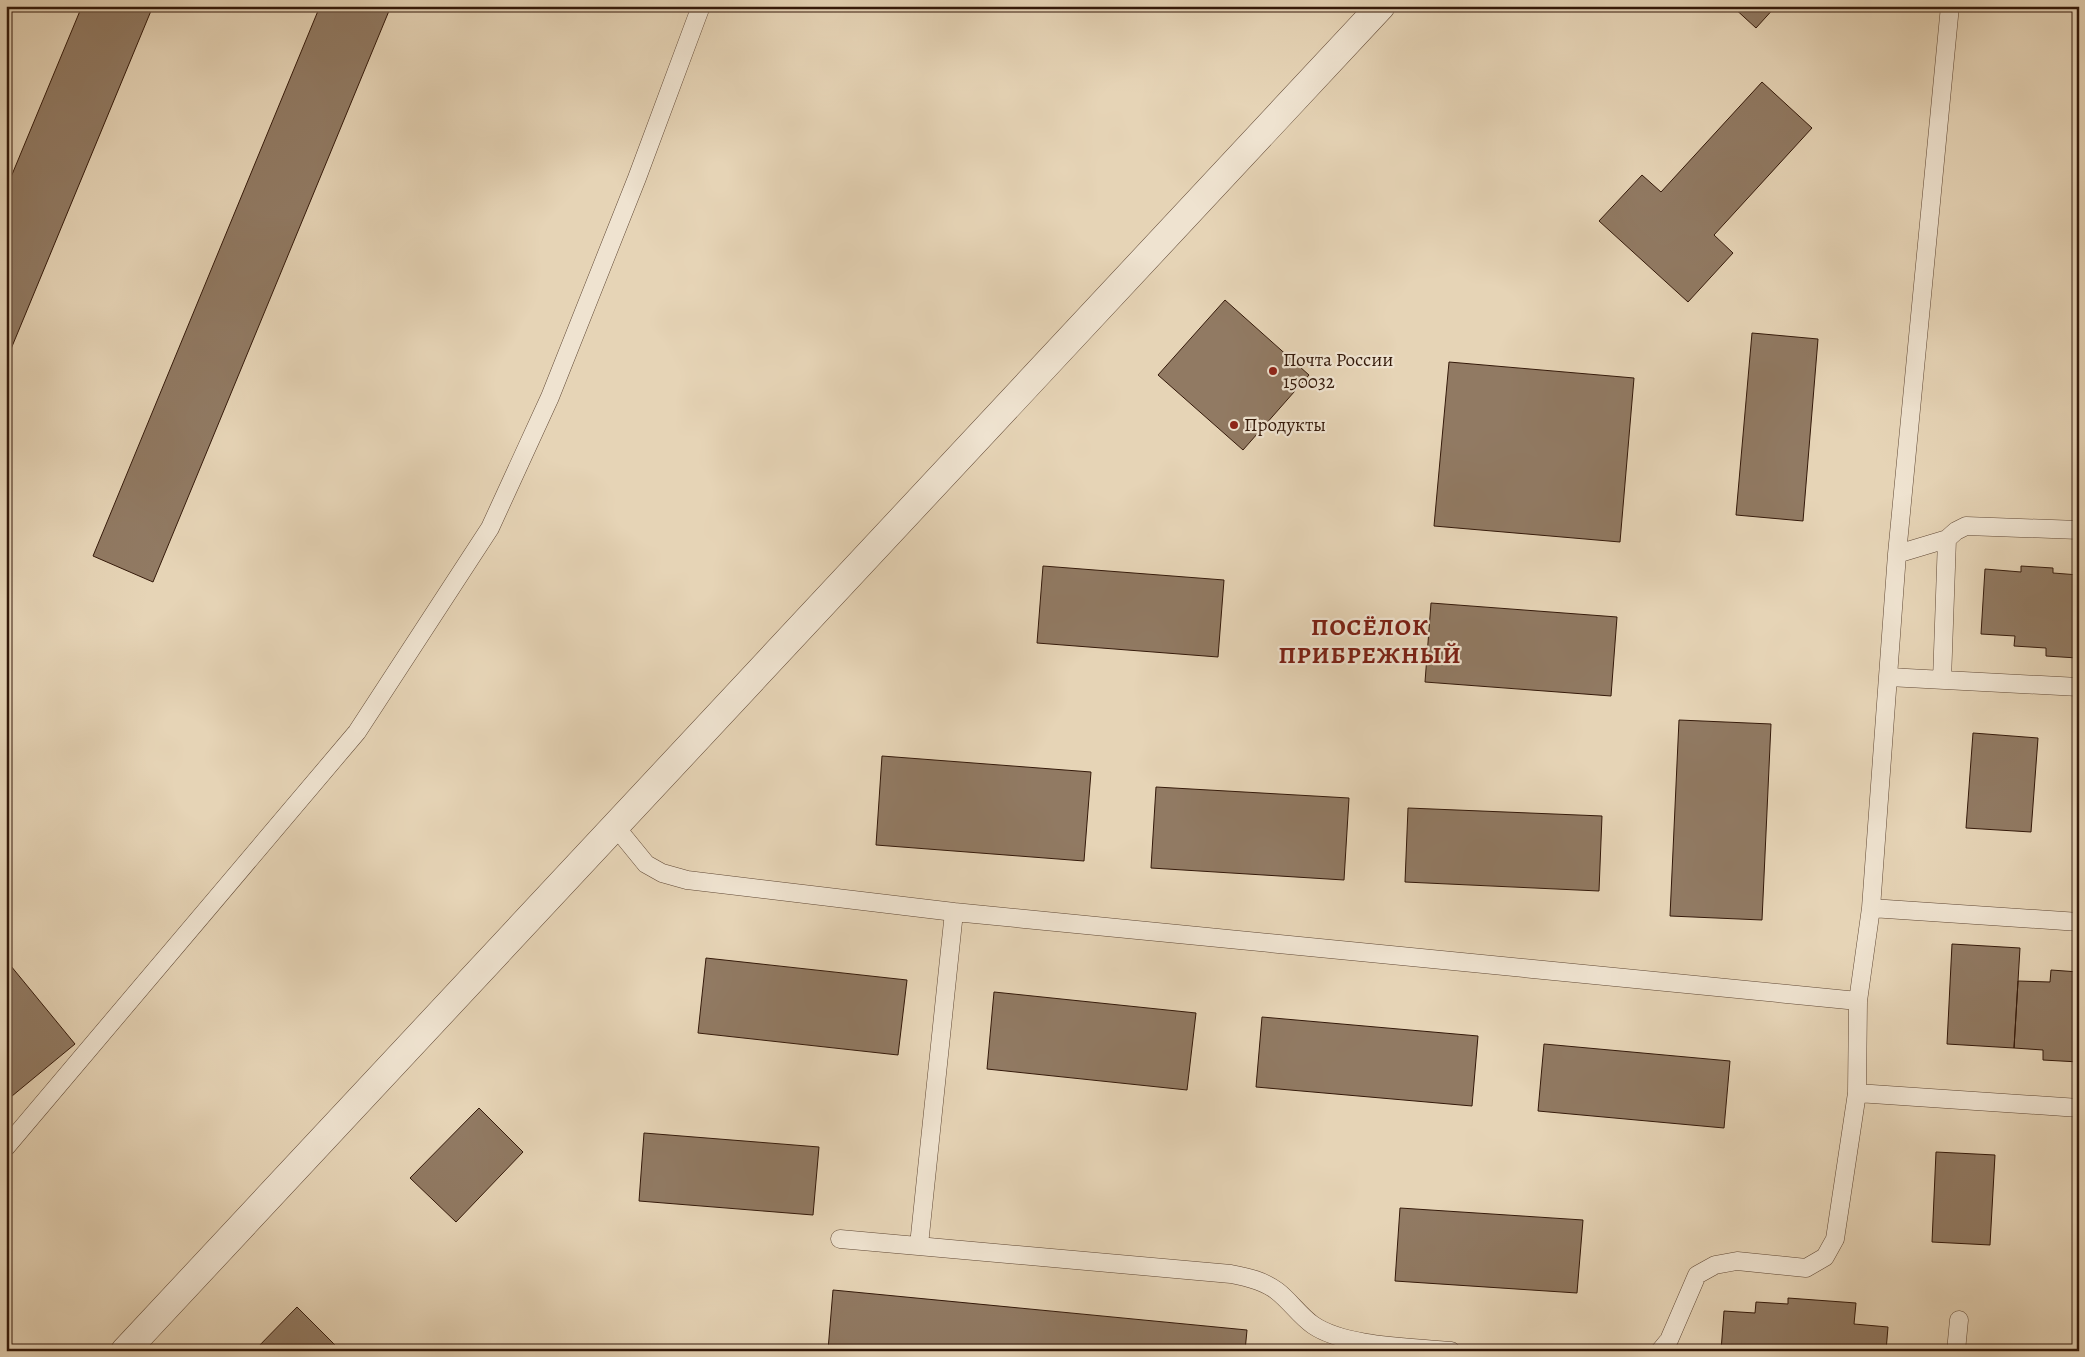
<svg xmlns="http://www.w3.org/2000/svg" width="2085" height="1357" viewBox="0 0 2085 1357" font-family="Alegreya,serif">
<style>
.building{fill:#917a63;stroke:#34190a}
.lines{fill:none;stroke-linecap:round;stroke-linejoin:round}
.service-casing{stroke:#604835;stroke-width:19}
.minor-casing{stroke:#604835;stroke-width:29}
.service{stroke:#efe3d0;stroke-width:18}
.minor{stroke:#efe3d0;stroke-width:28}
.poi-dot{fill:#8f2418;stroke:#efe3d0;stroke-width:2}
.labels{text-anchor:middle;dominant-baseline:central;stroke-width:4.5;stroke-linejoin:round;paint-order:stroke}
.poi-label{font-size:19px;fill:#34190a;stroke:#efe3d0;text-anchor:start}
.district-label{font-size:24px;font-weight:bold;letter-spacing:1px;fill:#7a1f14;stroke:#efe3d0}
</style>
<rect width="100%" height="100%" fill="#e6d4b6"/>
<filter id="stains"><feTurbulence type="fractalNoise" baseFrequency=".004" numOctaves="4"/><feColorMatrix values="0 0 0 0 .2 0 0 0 0 .09 0 0 0 0 .02 0 0 0 .5 -.17"/></filter>
<radialGradient id="worn" r=".72"><stop offset=".6" stop-color="#630" stop-opacity="0"/><stop offset="1" stop-color="#630" stop-opacity=".3"/></radialGradient>
<path class="building" d="M82,6H153L6,361V189Z
M320,6H391L153,582L93,556Z
M1732,6H1776L1756,28Z
M1762,82L1812,128L1714,235L1733,253L1688,302L1599,221L1642,175L1661,192Z
M1225,300L1309,375L1243,450L1158,375Z
M1752,333L1818,339L1803,521L1736,515Z
M1449,362L1634,378L1620,542L1434,526Z
M1043,566L1224,580L1218,657L1037,643Z
M2021,566L2053,568V573L2079,575L2077,658L2046,656V648L2014,646L2015,636L1981,634L1985,569L2021,572Z
M1431,603L1617,617L1611,696L1425,682Z
M1679,720L1771,724L1762,920L1670,916Z
M1973,733L2038,738L2031,832L1966,828Z
M882,756L1091,772L1084,861L876,845Z
M1156,787L1349,798L1344,880L1151,868Z
M1408,808L1602,816L1599,891L1405,882Z
M1952,944L2020,948L2014,1048L1947,1044Z
M706,958L907,980L898,1055L698,1033Z
M6,960L75,1044L6,1101Z
M2051,970L2079,972V1062L2043,1060V1050L2014,1048L2018,981L2050,982Z
M994,992L1196,1013L1187,1090L987,1069Z
M1262,1017L1478,1036L1472,1106L1256,1087Z
M1544,1044L1730,1061L1724,1128L1538,1111Z
M479,1108L523,1152L456,1222L410,1178Z
M644,1133L819,1147L813,1215L639,1201Z
M1936,1152L1995,1155L1990,1245L1932,1242Z
M1400,1208L1583,1220L1577,1293L1395,1281Z
M833,1290L1247,1330L1245,1351L828,1350Z
M1788,1298L1856,1303L1854,1324L1888,1327L1886,1351H1721L1724,1311L1755,1313L1756,1302L1788,1304Z
M297,1307L341,1351H254Z"/>
<g class="lines">
<defs>
<path id="service" d="M1897,554L1947,539L1956,531L1966,526L2079,530
M1888,677L2079,687
M1942,680L1947,539
M615,826L646,864L662,873L687,880L954,912
M1871,908L2079,922
M1857,1093L2079,1108
M6,1147L357,732L490,528L550,397L637,178L701,6
M840,1239L1231,1274C1247,1277 1264,1281 1277,1291C1290,1301 1300,1316 1313,1325C1345,1347 1412,1347 1451,1351
M919,1245L954,912L1858,1001
M1660,1351L1669,1340L1697,1275L1715,1265L1737,1261L1806,1268L1825,1257L1835,1239L1857,1093L1858,1001L1871,908L1897,554L1950,6
M1956,1351L1959,1320"/>
<path id="minor" d="M125,1351L1381,6"/>
</defs>
<use href="#service" class="service-casing"/>
<use href="#minor" class="minor-casing"/>
<use href="#service" class="service"/>
<use href="#minor" class="minor"/>
</g>
<g class="poi-dot">
<circle cx="1273" cy="371" r="5"/>
<circle cx="1234" cy="425" r="5"/>
</g>
<g class="labels">
<g class="poi-label">
<text x="1283" y="360">Почта России<tspan x="1283" dy="22">150032</tspan></text>
<text x="1244" y="425">Продукты</text>
</g>
<g class="district-label">
<text x="1370" y="627">ПОСЁЛОК<tspan x="1370" dy="28">ПРИБРЕЖНЫЙ</tspan></text>
</g>
</g>
<rect width="2085" height="1357" fill="none" stroke="#e6d4b6" stroke-width="25"/>
<rect x="8" y="8" width="2070" height="1342" fill="none" stroke="#34190a" stroke-width="2.5"/>
<rect x="12" y="12" width="2060" height="1332" fill="none" stroke="#34190a"/>
<rect width="100%" height="100%" filter="url(#stains)"/>
<rect width="100%" height="100%" fill="url(#worn)"/>
</svg>
